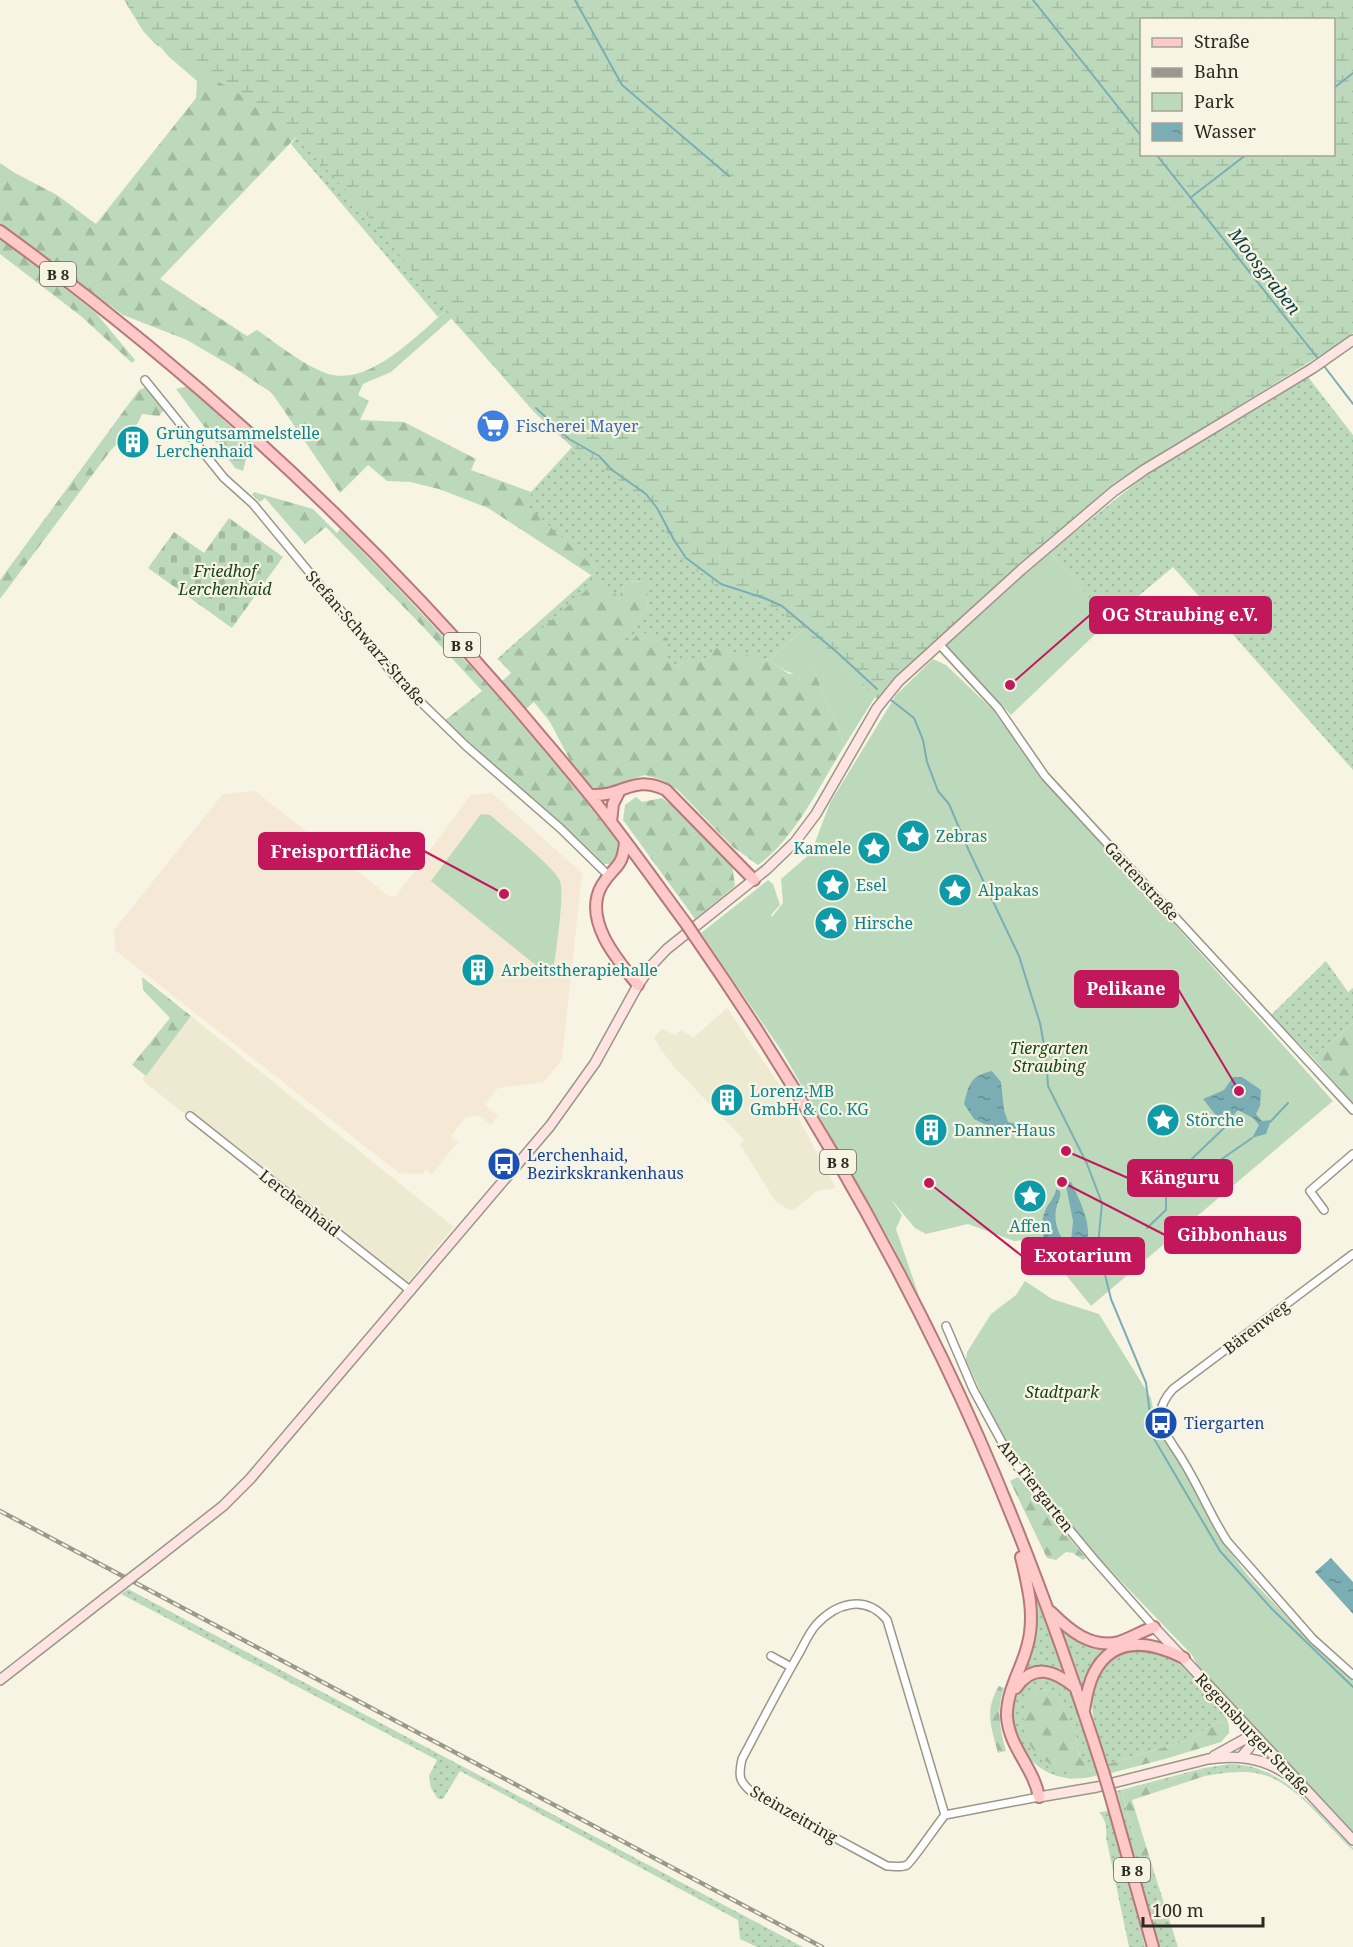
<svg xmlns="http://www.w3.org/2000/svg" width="1353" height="1947" viewBox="0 0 1353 1947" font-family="'Noto Serif',serif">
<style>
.built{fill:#eeead2}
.medical{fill:#f5e8d4}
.grass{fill:url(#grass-dots);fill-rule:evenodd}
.forest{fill:url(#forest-firs)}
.wetland{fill:url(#wetland-marsh);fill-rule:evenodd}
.cemetery{fill:url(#cemetery-stones)}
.park{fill:#bcdabb}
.water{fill:url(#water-ripples)}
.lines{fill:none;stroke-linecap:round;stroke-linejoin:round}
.stream{stroke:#7badb5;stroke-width:2}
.street-casing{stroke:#9a9788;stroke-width:10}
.secondary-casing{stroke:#9a9788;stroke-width:12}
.primary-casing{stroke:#b47a77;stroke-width:14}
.street{stroke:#fff;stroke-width:7}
.secondary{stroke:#ffe4e4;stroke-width:9}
.primary{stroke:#fec9c8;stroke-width:10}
.rail-casing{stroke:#9a988d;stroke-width:4.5}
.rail{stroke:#f7f4e4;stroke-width:2;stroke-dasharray:7;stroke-linecap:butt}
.secondary-bridge-casing{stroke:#9a9788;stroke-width:12;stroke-linecap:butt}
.primary-bridge-casing{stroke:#b47a77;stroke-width:14;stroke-linecap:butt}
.secondary-bridge{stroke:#ffe4e4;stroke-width:9}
.primary-bridge{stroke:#fec9c8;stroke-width:10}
.labels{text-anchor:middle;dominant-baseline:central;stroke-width:4.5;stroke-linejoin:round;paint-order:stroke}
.shield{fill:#f7f4e4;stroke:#68665d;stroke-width:1.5}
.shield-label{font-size:15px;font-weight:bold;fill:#2a2923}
.shop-label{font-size:16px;fill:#366cbe;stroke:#f7f4e4;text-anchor:start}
.culture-label{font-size:16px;fill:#0d838f;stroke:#f7f4e4;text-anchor:start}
.park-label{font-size:16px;font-style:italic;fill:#18431a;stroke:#f7f4e4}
.street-label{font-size:16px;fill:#2a2923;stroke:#f7f4e4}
.transit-label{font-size:16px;fill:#164399;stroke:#f7f4e4;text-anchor:start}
.water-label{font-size:18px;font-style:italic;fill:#0e3e44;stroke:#f7f4e4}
.leader{fill:none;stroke:#c2185b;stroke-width:2}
.callout-dot{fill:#c2185b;stroke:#f7f4e4;stroke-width:2}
.callout{fill:#c2185b;stroke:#c2185b;stroke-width:2}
.callout-label{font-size:18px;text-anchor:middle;font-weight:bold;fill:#fff}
</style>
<defs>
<pattern id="grass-dots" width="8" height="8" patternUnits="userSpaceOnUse" patternTransform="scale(1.5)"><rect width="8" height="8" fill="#bcdabb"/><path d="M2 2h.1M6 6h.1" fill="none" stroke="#a2bba0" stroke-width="1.8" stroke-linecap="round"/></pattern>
<pattern id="forest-firs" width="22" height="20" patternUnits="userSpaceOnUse" patternTransform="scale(1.5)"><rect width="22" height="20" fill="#bcdabb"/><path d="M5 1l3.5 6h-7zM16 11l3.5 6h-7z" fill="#a2bba0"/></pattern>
<pattern id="wetland-marsh" width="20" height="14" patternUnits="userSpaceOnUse" patternTransform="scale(1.5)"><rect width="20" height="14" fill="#bcdabb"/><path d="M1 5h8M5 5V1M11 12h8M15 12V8" fill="none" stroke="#a2bba0"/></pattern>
<pattern id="cemetery-stones" width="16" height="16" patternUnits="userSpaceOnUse" patternTransform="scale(1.5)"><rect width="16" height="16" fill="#bcdabb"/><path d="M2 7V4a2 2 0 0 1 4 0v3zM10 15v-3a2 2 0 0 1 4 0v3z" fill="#a2bba0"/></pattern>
<pattern id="water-ripples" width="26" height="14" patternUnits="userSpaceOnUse" patternTransform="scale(1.5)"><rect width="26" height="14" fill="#7badb5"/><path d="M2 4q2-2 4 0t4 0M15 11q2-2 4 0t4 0" fill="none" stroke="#658d93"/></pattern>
</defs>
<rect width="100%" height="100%" fill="#f7f4e4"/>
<path class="built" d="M727,1008L785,1093L836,1188L817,1191L795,1209L788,1210L775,1201L740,1144L744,1140L676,1069L661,1050L654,1037L662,1029L675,1035L681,1030L693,1038Z
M191,1016L454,1227L403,1288L142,1080Z"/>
<path class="medical" d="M255,791L389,896H396L471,795L492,793L582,873L562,1059L544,1082L498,1088L485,1105L498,1116L491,1125L479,1115L466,1117L451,1136L458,1142L432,1174L426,1169L422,1174L399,1173L115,950L114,930L223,794Z"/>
<path class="grass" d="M298,135L359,201L446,310L438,317L291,144Z
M1308,377L1353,435V770L1173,567L1109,621L1050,552L1146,475Z
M576,438L772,597L875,697L802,630L769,660L717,649L702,661H684L679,666L626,645L621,641L648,608L646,582L626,581L619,597L502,663L497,659L597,570L528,507L531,492L572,447Z
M1326,961L1348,992L1353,988V1023L1313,1058L1271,1015Z
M128,1589L803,1947H757L740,1939L738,1920L460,1771L443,1799H438L431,1788L429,1776L437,1760L121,1594Z
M1035,1599L1038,1600L1063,1671L1061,1672L1024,1670L1033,1601Z
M1063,1633L1089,1645L1108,1648L1092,1667L1083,1688H1081L1062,1634Z
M1145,1648C1152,1651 1161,1652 1168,1655C1185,1664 1226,1708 1229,1726L1219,1721L1189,1740L1108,1764C1098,1735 1083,1704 1099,1674C1105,1664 1110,1656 1122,1652C1129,1650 1137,1649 1145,1648Z
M1042,1675C1048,1677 1055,1677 1060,1681C1080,1696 1090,1750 1098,1775C1051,1790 1009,1756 1013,1707C1013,1697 1019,1685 1029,1680C1032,1678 1038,1677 1042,1675ZM1050,1690L1058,1694L1076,1735L1079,1756L1091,1772L1048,1763L1033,1746L1024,1729L1028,1698L1037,1691Z
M1230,1764C1286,1765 1316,1813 1353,1848V1850C1327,1827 1295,1781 1260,1774C1242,1770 1223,1773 1205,1776L1203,1770L1122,1792L1143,1871L1153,1869L1178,1947H1158L1117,1791L1204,1768Z
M1108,1811L1141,1930L1145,1947H1129L1106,1837C1107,1826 1106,1821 1099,1812Z"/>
<path class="forest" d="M150,34L246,90L298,135L160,279L247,336L257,330C276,343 311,371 333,375C372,383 419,334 446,310L452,318L391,372L363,384L358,395L369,401L360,420L404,422L476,459L471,470L531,492L529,507L597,570L591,575L488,508L439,489L410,482L387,481L368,465L340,493L272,393L233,367L187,340L123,315L0,224V163L15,173L57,195L96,224L196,98L197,81L168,56Z
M0,238L96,313L135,360L132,363L82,317L0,254Z
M188,386L250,445L243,471L235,468L176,389Z
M147,387L164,409L159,416L142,414L138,423L111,450L0,599V580L139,390Z
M254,492L313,509L337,533L340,529C439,629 532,731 618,842C618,852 617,858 610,864H602C553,812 495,771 444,721L482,691L426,630L326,527L305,544L265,498L260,502L252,495Z
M598,580L619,597L626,581L647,582L648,608L622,641L627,645L640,632L668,638L667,661L679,666L684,661H702L716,648L769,660L789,674L814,670L845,745C820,784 796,838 758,865L733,847L678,790L662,780L645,775L626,781L614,788H593L574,768L550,722L534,702L526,709L502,681L511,673L502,663Z
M636,797L642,802L662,798L688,817L732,864L735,886L695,919L623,820L625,805Z
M142,977L191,1016L146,1076L132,1065L170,1018L143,990Z
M1353,1023V1103L1313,1058Z
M1018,1477L1086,1558L1083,1560L1073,1553L1066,1552L1056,1560L1047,1558L1010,1481Z
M999,1686L1004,1688C996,1711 1000,1729 1006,1751L998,1753C991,1726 984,1711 999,1686Z
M1050,1690L1058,1694L1076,1735L1079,1756L1091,1772L1087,1776C1062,1774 1030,1758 1024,1731C1022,1721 1025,1707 1028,1697L1037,1691Z
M1219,1721L1229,1726V1733L1221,1742L1165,1759L1111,1773L1108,1764L1189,1740Z
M1203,1770L1205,1776L1132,1800L1153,1869L1143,1872L1122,1792Z"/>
<path class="wetland" d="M124,0H1353V333L1332,348L1114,483L919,656L888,685L877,699L778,609L714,585L683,560L646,500L610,474L596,460L572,447L534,412L443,309L357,203L290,129L263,108L155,44L143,31ZM1142,20H1334V154H1142Z"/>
<path class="cemetery" d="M229,518L283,557L232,628L148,568L174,532L204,553Z"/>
<path class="park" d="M1050,552L1109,621L1011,715L945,645Z
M802,630L875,697L845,745L814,670C794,679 785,671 769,660Z
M933,659L946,665L994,711L1044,779L1333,1101L1091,1306L1037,1239L1014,1241L968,1224L926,1234L915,1228L890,1198L902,1215L896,1229L919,1296L889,1239L783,1053L701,933L768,880L773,884L780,905L771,915L772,917L783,903L781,879L811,853L830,803L896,695Z
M481,814L490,815C504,827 555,868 560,881C565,895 555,956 553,973L548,975L431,881Z
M1025,1281L1052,1299L1099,1314L1151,1398L1156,1425L1163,1438L1185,1470L1218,1536L1249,1577L1289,1619L1353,1679V1832L1199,1668L1192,1655L1091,1550L999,1432L966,1360L967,1352L991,1314L1016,1295Z"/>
<path class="water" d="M992,1071L1001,1082L1004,1110L1008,1122L1017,1124L1022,1129L1021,1132H1016L1007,1126L990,1127L974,1119L964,1104C969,1084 970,1076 992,1071Z
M1233,1077H1242L1261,1090L1260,1106L1256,1114L1262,1121L1271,1120L1266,1134L1252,1138L1259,1125L1253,1118L1238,1110L1232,1117L1234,1122L1225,1127L1203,1099L1224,1090Z
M1068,1182H1071C1086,1214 1096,1232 1080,1267L1072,1269C1052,1255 1035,1237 1045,1211C1048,1203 1055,1198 1056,1189L1060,1191C1061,1197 1059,1200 1057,1205C1053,1220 1057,1231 1065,1243L1071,1241L1073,1221L1066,1186Z
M1331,1558L1353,1582V1614L1315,1572Z"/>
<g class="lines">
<path class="stream" d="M575,0L622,85L729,176
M1033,0L1142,137
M1334,88L1353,73
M1156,154L1320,361
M1190,198L1247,154
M1324,366L1353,404
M536,408L569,439L599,456L612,470L646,494L657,508L674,540L686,558L721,584L764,598L782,606L839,654L877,689
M891,700L914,718L923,740L927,762L938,791L949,804L969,851L1019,956L1040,1023L1046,1056L1048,1086L1087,1164L1102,1203L1098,1246L1111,1299L1146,1383L1153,1437L1220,1551L1272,1609L1353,1687
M1270,1122L1288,1103
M1176,1190L1173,1177L1225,1127
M1147,1228L1166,1210V1194L1176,1190H1184L1219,1161L1252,1138"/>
<defs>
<path id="street" d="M145,380L224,478L253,504L398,680L466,746L560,828L609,876
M939,644L998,708L1045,776L1353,1110
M190,1116L411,1291
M1324,1210L1310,1191L1353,1154
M1353,1254L1173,1389C1166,1396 1160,1407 1160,1418C1160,1428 1169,1438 1174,1447C1196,1478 1207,1510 1227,1541L1313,1639L1353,1675
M946,1326L973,1389L1011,1459L1093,1558L1154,1627
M771,1656L791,1667
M945,1815L887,1620C865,1594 836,1603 816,1625C808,1634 803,1647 797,1657C778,1690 760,1725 742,1759C738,1777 739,1782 754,1794L887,1866C893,1866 901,1868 907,1865C911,1863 938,1823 945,1815L1039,1797"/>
<path id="secondary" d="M153,1561L223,1506L250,1479L550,1126L595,1063L638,985L651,966L667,949L767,869L795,842L816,814L877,708L899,681L1021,570L1114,491L1144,470L1313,368L1353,340
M1154,1627L1353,1840
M0,1680L105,1598
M1214,1756L1254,1734
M1241,1757L1249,1748L1254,1734
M1039,1797L1097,1787L1208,1759C1236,1755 1261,1757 1285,1773"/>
<path id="primary" d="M0,231C197,374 376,541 533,727C559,758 586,789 611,822C637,856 662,891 687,925
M590,795C624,797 632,774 666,790L754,880
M611,822L613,804L619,792
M625,841C623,869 614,865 602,885C582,919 617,960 638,985
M695,937C788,1071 871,1212 942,1358C1007,1492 1059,1633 1104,1774
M1021,1557C1028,1586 1036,1617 1027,1647C1021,1670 1006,1692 1007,1717C1009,1747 1034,1768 1039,1797
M1051,1612C1069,1630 1091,1649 1119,1642C1131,1638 1142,1631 1154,1627
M1016,1688C1034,1661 1056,1672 1076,1688
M1084,1710C1086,1697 1088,1685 1094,1673C1114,1634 1152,1642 1184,1658
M1110,1794L1153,1947"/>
</defs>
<use href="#street" class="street-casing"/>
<use href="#secondary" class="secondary-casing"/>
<use href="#primary" class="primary-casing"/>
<use href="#street" class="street"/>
<use href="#secondary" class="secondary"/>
<use href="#primary" class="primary"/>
<defs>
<path id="rail" d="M0,1511L822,1947"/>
</defs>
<use href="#rail" class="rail-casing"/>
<use href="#rail" class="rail"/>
<defs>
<path id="secondary-bridge" d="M105,1598L153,1561"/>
<path id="primary-bridge" d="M687,925L695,937
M1104,1774L1110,1794"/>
</defs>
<use href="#secondary-bridge" class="secondary-bridge-casing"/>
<use href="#primary-bridge" class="primary-bridge-casing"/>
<use href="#secondary-bridge" class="secondary-bridge"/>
<use href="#primary-bridge" class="primary-bridge"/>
</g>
<defs>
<symbol id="supermarket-disc" viewBox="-11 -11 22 22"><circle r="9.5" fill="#3f7fe0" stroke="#f7f4e4"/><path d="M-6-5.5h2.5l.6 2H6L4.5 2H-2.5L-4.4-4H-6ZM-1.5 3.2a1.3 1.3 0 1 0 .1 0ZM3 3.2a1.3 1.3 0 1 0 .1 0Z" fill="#fff"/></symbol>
<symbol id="building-disc" viewBox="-11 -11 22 22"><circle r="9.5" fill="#0f9aa8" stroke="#f7f4e4"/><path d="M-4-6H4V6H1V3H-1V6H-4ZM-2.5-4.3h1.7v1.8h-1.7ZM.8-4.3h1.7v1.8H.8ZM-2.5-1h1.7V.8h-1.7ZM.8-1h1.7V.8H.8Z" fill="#fff"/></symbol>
<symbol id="sight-disc" viewBox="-11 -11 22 22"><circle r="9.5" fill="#0f9aa8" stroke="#f7f4e4"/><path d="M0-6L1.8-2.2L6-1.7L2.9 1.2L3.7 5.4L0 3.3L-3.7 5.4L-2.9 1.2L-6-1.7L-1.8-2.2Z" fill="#fff"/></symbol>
<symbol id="bus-disc" viewBox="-11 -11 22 22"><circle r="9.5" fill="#1a4fb4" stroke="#f7f4e4"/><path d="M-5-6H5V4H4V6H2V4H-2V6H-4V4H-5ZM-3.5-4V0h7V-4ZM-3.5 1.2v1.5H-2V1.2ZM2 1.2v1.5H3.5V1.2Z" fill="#fff"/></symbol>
</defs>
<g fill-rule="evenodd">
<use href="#supermarket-disc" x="474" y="407" width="38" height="38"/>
<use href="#building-disc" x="114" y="423" width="38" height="38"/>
<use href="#sight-disc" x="894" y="817" width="38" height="38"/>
<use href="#sight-disc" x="855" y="829" width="38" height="38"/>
<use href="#sight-disc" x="814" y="866" width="38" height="38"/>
<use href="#sight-disc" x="936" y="871" width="38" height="38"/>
<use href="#sight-disc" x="812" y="904" width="38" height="38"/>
<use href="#building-disc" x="459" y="951" width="38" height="38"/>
<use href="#building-disc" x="708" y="1081" width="38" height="38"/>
<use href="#sight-disc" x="1144" y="1101" width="38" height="38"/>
<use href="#building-disc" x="912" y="1111" width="38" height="38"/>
<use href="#bus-disc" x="485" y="1145" width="38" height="38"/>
<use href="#sight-disc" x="1011" y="1177" width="38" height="38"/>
<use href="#bus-disc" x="1142" y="1404" width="38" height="38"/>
</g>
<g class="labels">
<g class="shield">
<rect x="40" y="262" width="36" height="24" rx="4.5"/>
<rect x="444" y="633" width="36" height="24" rx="4.5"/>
<rect x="820" y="1150" width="36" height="24" rx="4.5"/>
<rect x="1114" y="1858" width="36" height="24" rx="4.5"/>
</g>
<g class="shield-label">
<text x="58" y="274">B 8</text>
<text x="462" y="645">B 8</text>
<text x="838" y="1162">B 8</text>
<text x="1132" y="1870">B 8</text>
</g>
<g class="shop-label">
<text x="516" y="426">Fischerei Mayer</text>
</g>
<g class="culture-label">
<text x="156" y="433">Grüngutsammelstelle<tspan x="156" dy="18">Lerchenhaid</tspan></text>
<text x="936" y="836">Zebras</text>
<text x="851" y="848" text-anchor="end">Kamele</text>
<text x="856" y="885">Esel</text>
<text x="978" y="890">Alpakas</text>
<text x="854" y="923">Hirsche</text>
<text x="501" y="970">Arbeitstherapiehalle</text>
<text x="750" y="1091">Lorenz-MB<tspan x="750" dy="18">GmbH &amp; Co. KG</tspan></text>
<text x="1186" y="1120">Störche</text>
<text x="954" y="1130">Danner-Haus</text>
<text x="1030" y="1226" text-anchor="middle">Affen</text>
</g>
<g class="park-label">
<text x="225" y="571">Friedhof<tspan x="225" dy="18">Lerchenhaid</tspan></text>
<text x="1049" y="1048">Tiergarten<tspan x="1049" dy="18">Straubing</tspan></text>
<text x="1062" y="1392">Stadtpark</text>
</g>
<g class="street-label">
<text transform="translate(366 638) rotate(49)">Stefan-Schwarz-Straße</text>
<text transform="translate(1142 881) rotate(47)">Gartenstraße</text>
<text transform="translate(300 1203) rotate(38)">Lerchenhaid</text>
<text transform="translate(1256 1327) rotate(-37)">Bärenweg</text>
<text transform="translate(1036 1486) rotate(52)">Am Tiergarten</text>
<text transform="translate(1253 1734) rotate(47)">Regensburger Straße</text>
<text transform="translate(794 1814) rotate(30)">Steinzeitring</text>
</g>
<g class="transit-label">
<text x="527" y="1155">Lerchenhaid,<tspan x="527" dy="18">Bezirkskrankenhaus</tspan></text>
<text x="1184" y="1423">Tiergarten</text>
</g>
<g class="water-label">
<text transform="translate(1265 271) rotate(52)">Moosgraben</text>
</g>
</g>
<path class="leader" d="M1010 685L1090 615M504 894L424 851M1239 1091L1178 989M1066 1151L1128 1178M1062 1182L1165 1235M929 1183L1022 1256"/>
<g class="callout-dot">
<circle cx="1010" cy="685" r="6"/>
<circle cx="504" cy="894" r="6"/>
<circle cx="1239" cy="1091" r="6"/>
<circle cx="1066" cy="1151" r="6"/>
<circle cx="1062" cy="1182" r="6"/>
<circle cx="929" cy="1183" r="6"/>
</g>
<g class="callout">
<rect x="1090" y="597" width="181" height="36" rx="6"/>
<rect x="259" y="833" width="165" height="36" rx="6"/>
<rect x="1075" y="971" width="103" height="36" rx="6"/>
<rect x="1128" y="1160" width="104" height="36" rx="6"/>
<rect x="1165" y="1217" width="135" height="36" rx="6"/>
<rect x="1022" y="1238" width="122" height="36" rx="6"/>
</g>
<g class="callout-label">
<text x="1180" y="621">OG Straubing e.V.</text>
<text x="341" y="858">Freisportfläche</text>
<text x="1126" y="995">Pelikane</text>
<text x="1180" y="1184">Känguru</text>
<text x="1232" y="1241">Gibbonhaus</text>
<text x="1083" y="1262">Exotarium</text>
</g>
<rect x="1140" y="18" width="195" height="138" fill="#f7f4e4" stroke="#a5a397" stroke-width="1.5"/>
<rect x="1152" y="38" width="30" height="9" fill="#fec9c8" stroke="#a5a397" stroke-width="1.5"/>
<text x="1194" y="48" font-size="18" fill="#2a2923">Straße</text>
<rect x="1152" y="68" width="30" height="9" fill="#9a988d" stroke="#a5a397" stroke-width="1.5"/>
<text x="1194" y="78" font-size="18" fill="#2a2923">Bahn</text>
<rect x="1152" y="93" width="30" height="18" fill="#bcdabb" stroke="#a5a397" stroke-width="1.5"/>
<text x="1194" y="108" font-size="18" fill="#2a2923">Park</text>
<rect x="1152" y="123" width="30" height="18" fill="url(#water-ripples)" stroke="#a5a397" stroke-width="1.5"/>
<text x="1194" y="138" font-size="18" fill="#2a2923">Wasser</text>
<path d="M1143 1917v9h120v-9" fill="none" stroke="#2a2923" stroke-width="3"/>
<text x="1152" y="1917" font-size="18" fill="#2a2923" stroke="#f7f4e4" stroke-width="4.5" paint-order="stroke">100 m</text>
</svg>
